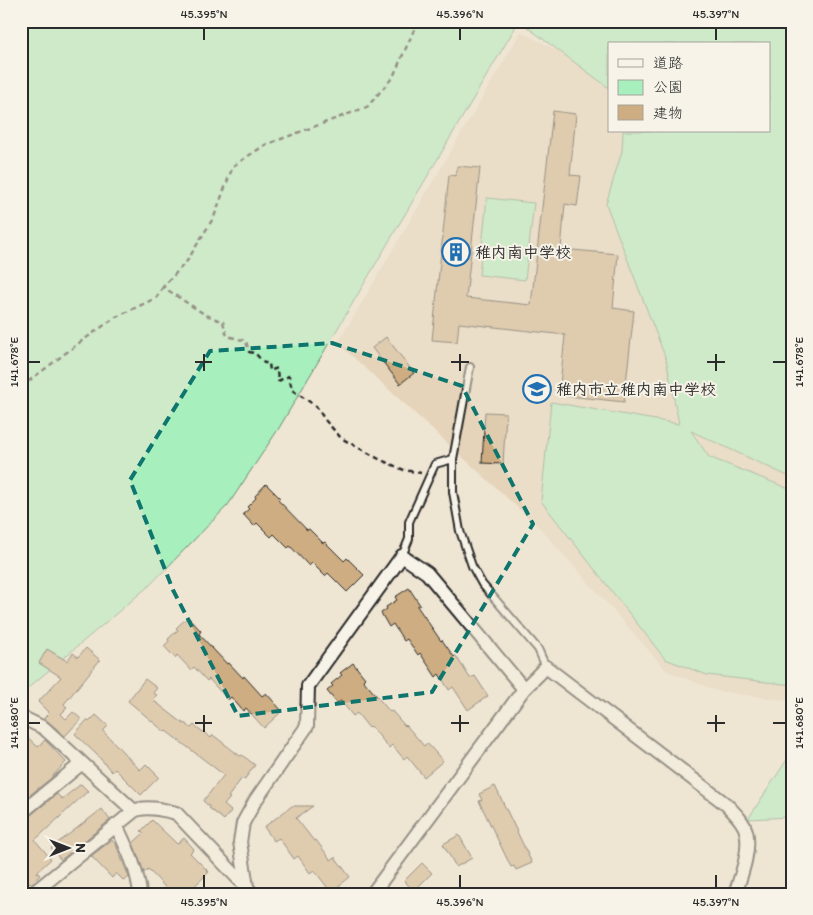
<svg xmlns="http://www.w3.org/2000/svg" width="813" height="915" viewBox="0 0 813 915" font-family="Itim,'Klee One',sans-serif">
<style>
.built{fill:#e5d4ba}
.green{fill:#a7efbc;stroke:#698d74}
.building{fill:#cdad81;stroke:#2b2b2b}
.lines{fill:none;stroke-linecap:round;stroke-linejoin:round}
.lane-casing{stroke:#2b2b2b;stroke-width:10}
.street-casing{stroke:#2b2b2b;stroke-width:16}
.path{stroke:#2b2b2b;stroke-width:2.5;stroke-dasharray:5 4;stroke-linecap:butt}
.lane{stroke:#f7f3e8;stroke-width:6}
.street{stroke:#f7f3e8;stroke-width:12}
.marked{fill:none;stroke:#0f766e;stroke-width:4;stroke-dasharray:10 6;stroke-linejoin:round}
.ticks{fill:none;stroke:#2b2b2b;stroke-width:2}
.labels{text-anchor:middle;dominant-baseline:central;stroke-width:4;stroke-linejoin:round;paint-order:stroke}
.poi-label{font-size:16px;font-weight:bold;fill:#2b2b2b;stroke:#f7f3e8;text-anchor:start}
.neatline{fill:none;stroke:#2b2b2b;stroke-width:2}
.ticks-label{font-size:12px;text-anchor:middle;fill:#2b2b2b}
</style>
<rect width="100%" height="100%" fill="#efe5d3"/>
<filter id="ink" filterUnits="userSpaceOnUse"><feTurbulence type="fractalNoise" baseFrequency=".02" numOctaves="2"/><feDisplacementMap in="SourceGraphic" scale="10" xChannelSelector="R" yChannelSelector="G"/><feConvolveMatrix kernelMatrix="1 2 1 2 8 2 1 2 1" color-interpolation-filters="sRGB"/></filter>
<g filter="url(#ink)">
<path class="built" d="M521,32L608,76L609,131H631L792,474V701L717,691L667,671L540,528L338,343Z"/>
<path class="green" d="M21,21H519L279,428L228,505L150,585L21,694Z
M519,21H792V478L691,431L709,457L792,490V685L707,675L665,659L541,501L551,402L679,424L666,359L606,204L622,151L623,131H769V44H609V88Z
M487,198L534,203L525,280L479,275Z
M792,752V817L748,819Z"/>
<path class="building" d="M553,111L576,114L570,175L581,176L577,206L565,204L561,249L618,254L613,308L634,311L624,402L559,395L565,335L459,323L457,342L432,340L449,175L456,176L457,166L480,168L466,298L531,305Z
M386,337L414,373L400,384L372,348Z
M485,412L506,413L503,464L482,463Z
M266,484L280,498L278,500L307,530L309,529L323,543L325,542L344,561L347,558L364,575L347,592L328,573L325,576L312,563L309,566L290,546L288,548L274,534L271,537L257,523L254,526L243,514L249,509L247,507L256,498L255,496Z
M409,588L420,605L417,606L441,641L442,640L454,657L456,656L470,678L475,676L488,696L468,710L453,687L449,690L439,674L436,677L420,653L418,655L407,639L404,641L393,624L389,627L381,613L387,609L386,607L397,600L395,597Z
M188,617L201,631L199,634L227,664L229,663L243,678L244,676L262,696L266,693L282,711L264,728L246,708L243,711L231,697L228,700L209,679L207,681L194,667L191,670L177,655L175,658L164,646L169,641L168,639L178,630L176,628Z
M86,648L100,660L64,704L67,708L61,714L66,719L73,712L81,719L65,736L44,718L49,713L38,702L61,677L39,663L47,649L67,661L73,653L78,657Z
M353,663L365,678L363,680L390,712L392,711L405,726L406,725L424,746L427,743L443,761L424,777L407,756L404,759L392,745L389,748L371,726L369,728L357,713L353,716L341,701L337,703L327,691L333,686L331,684L342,675L340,673Z
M145,679L157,688L153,693L157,695L153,700L184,724L185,723L191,728L194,725L211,738L213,735L240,756L242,755L255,765L244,780L242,778L228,797L230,798L224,805L231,811L224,820L209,808L210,807L203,801L224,775L190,749L166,731L165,732L128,701Z
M96,715L108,726L103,731L140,770L146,764L159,777L141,795L115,769L112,772L98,756L75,734L87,720L89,722Z
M21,731L38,747L45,740L66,762L50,779L21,802Z
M81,784L88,791L35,840L51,859L37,872L40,875L31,884L27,880L21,885V848L29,841L21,831V821L26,819L57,794L62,799Z
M495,786L532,863L516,870L514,866L511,867L479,801L482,800L479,794Z
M292,806H313L296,818L314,841L316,840L331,860L335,857L350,877L331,892L314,870L310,873L298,856L294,859L279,838L274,841L264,827Z
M102,809L110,820L61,860L51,848Z
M152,820L177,844L184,838L194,849L190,853L209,872L186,894H158L165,887L148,869L144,873L133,843L144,833L141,831Z
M459,835L472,858L456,867L443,844Z
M112,840L116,845L129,877L124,881L116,873L112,878L91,856Z
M422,863L432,873L414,891L404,881Z"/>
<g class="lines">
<defs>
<path id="lane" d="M470,367L453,459V492L460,531L472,566L482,584L538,649L546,667
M402,556L409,539V522L435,464L453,459"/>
<path id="street" d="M21,717L44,728L134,811C145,805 164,810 176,813L253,894
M21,813L82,763
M116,825C126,846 138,870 140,894
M247,887L240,842L243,823L255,801L307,726L308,686L402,556L427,573L524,689
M32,894L134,811
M372,894L524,689L546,667L727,805C734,813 743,820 746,831C751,850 741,876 735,894"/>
</defs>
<use href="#lane" class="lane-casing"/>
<use href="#street" class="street-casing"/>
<path class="path" d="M418,21L393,77L367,107L265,145L233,166L214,217L187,261L163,287L204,314L223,322L227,336L246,341L249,352L255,353L264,363H269L270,371L277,368L278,381L289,376L292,390L316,406L325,420L341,438L379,459L404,470L421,473
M21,387L79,343L116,317L156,298L163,287"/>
<use href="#lane" class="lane"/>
<use href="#street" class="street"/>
</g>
</g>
<path d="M0 0H813V915H0ZM332,343L462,386L533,524L432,692L238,716L173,590L130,480L210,351Z" fill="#efe5d3" fill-opacity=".55" fill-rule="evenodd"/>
<path class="marked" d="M332,343L462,386L533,524L432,692L238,716L173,590L130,480L210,351Z"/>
<path class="ticks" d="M204,28V40M460,28V40M716,28V40M204,354V371M460,354V371M716,354V371M28,362H40M195,362H212M451,362H469M707,362H725M773,362H786M204,715V732M460,715V732M716,715V732M28,723H40M195,723H212M451,723H469M707,723H725M773,723H786M204,875V888M460,875V888M716,875V888"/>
<defs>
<symbol id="building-ring" viewBox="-11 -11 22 22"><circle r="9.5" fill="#f7f3e8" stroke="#1f6fb2" stroke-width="1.5"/><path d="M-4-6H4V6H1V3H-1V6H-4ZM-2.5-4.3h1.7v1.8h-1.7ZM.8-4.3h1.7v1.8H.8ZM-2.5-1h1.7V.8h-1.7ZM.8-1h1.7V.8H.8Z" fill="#1f6fb2"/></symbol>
<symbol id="school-ring" viewBox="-11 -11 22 22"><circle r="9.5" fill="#f7f3e8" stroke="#1f6fb2" stroke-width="1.5"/><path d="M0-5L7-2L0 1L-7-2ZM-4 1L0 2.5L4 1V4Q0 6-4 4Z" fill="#1f6fb2"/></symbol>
</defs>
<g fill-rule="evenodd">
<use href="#building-ring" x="440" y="236" width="32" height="32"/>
<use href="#school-ring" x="521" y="373" width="32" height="32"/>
</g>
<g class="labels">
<g class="poi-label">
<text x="475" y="252">稚内南中学校</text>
<text x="556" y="389">稚内市立稚内南中学校</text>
</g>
</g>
<rect width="813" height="915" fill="none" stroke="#f7f3e8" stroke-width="55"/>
<rect x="608" y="42" width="162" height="90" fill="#f7f3e8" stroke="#a5a39c"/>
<rect x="618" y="59" width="25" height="8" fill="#f7f3e8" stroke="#a5a39c"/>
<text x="653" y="68" font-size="15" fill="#2b2b2b">道路</text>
<rect x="618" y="80" width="25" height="15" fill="#a7efbc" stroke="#a5a39c"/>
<text x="653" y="92" font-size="15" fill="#2b2b2b">公園</text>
<rect x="618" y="105" width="25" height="15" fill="#cdad81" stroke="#a5a39c"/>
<text x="653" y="118" font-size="15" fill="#2b2b2b">建物</text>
<g transform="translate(68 848) rotate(90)" stroke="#f7f3e8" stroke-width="4" paint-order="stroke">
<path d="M0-4L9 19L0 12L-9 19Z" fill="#2b2b2b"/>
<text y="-8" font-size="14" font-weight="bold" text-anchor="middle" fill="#2b2b2b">N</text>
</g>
<rect x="28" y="28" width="758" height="860" class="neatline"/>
<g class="ticks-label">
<text x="204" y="18">45.395°N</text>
<text x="460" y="18">45.396°N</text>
<text x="716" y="18">45.397°N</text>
<text transform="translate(14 362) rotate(-90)" y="4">141.678°E</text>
<text transform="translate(799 362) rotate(-90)" y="4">141.678°E</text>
<text transform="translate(799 723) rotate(-90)" y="4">141.680°E</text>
<text transform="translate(14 723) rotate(-90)" y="4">141.680°E</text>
<text x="204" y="906">45.395°N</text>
<text x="460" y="906">45.396°N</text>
<text x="716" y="906">45.397°N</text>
</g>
</svg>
